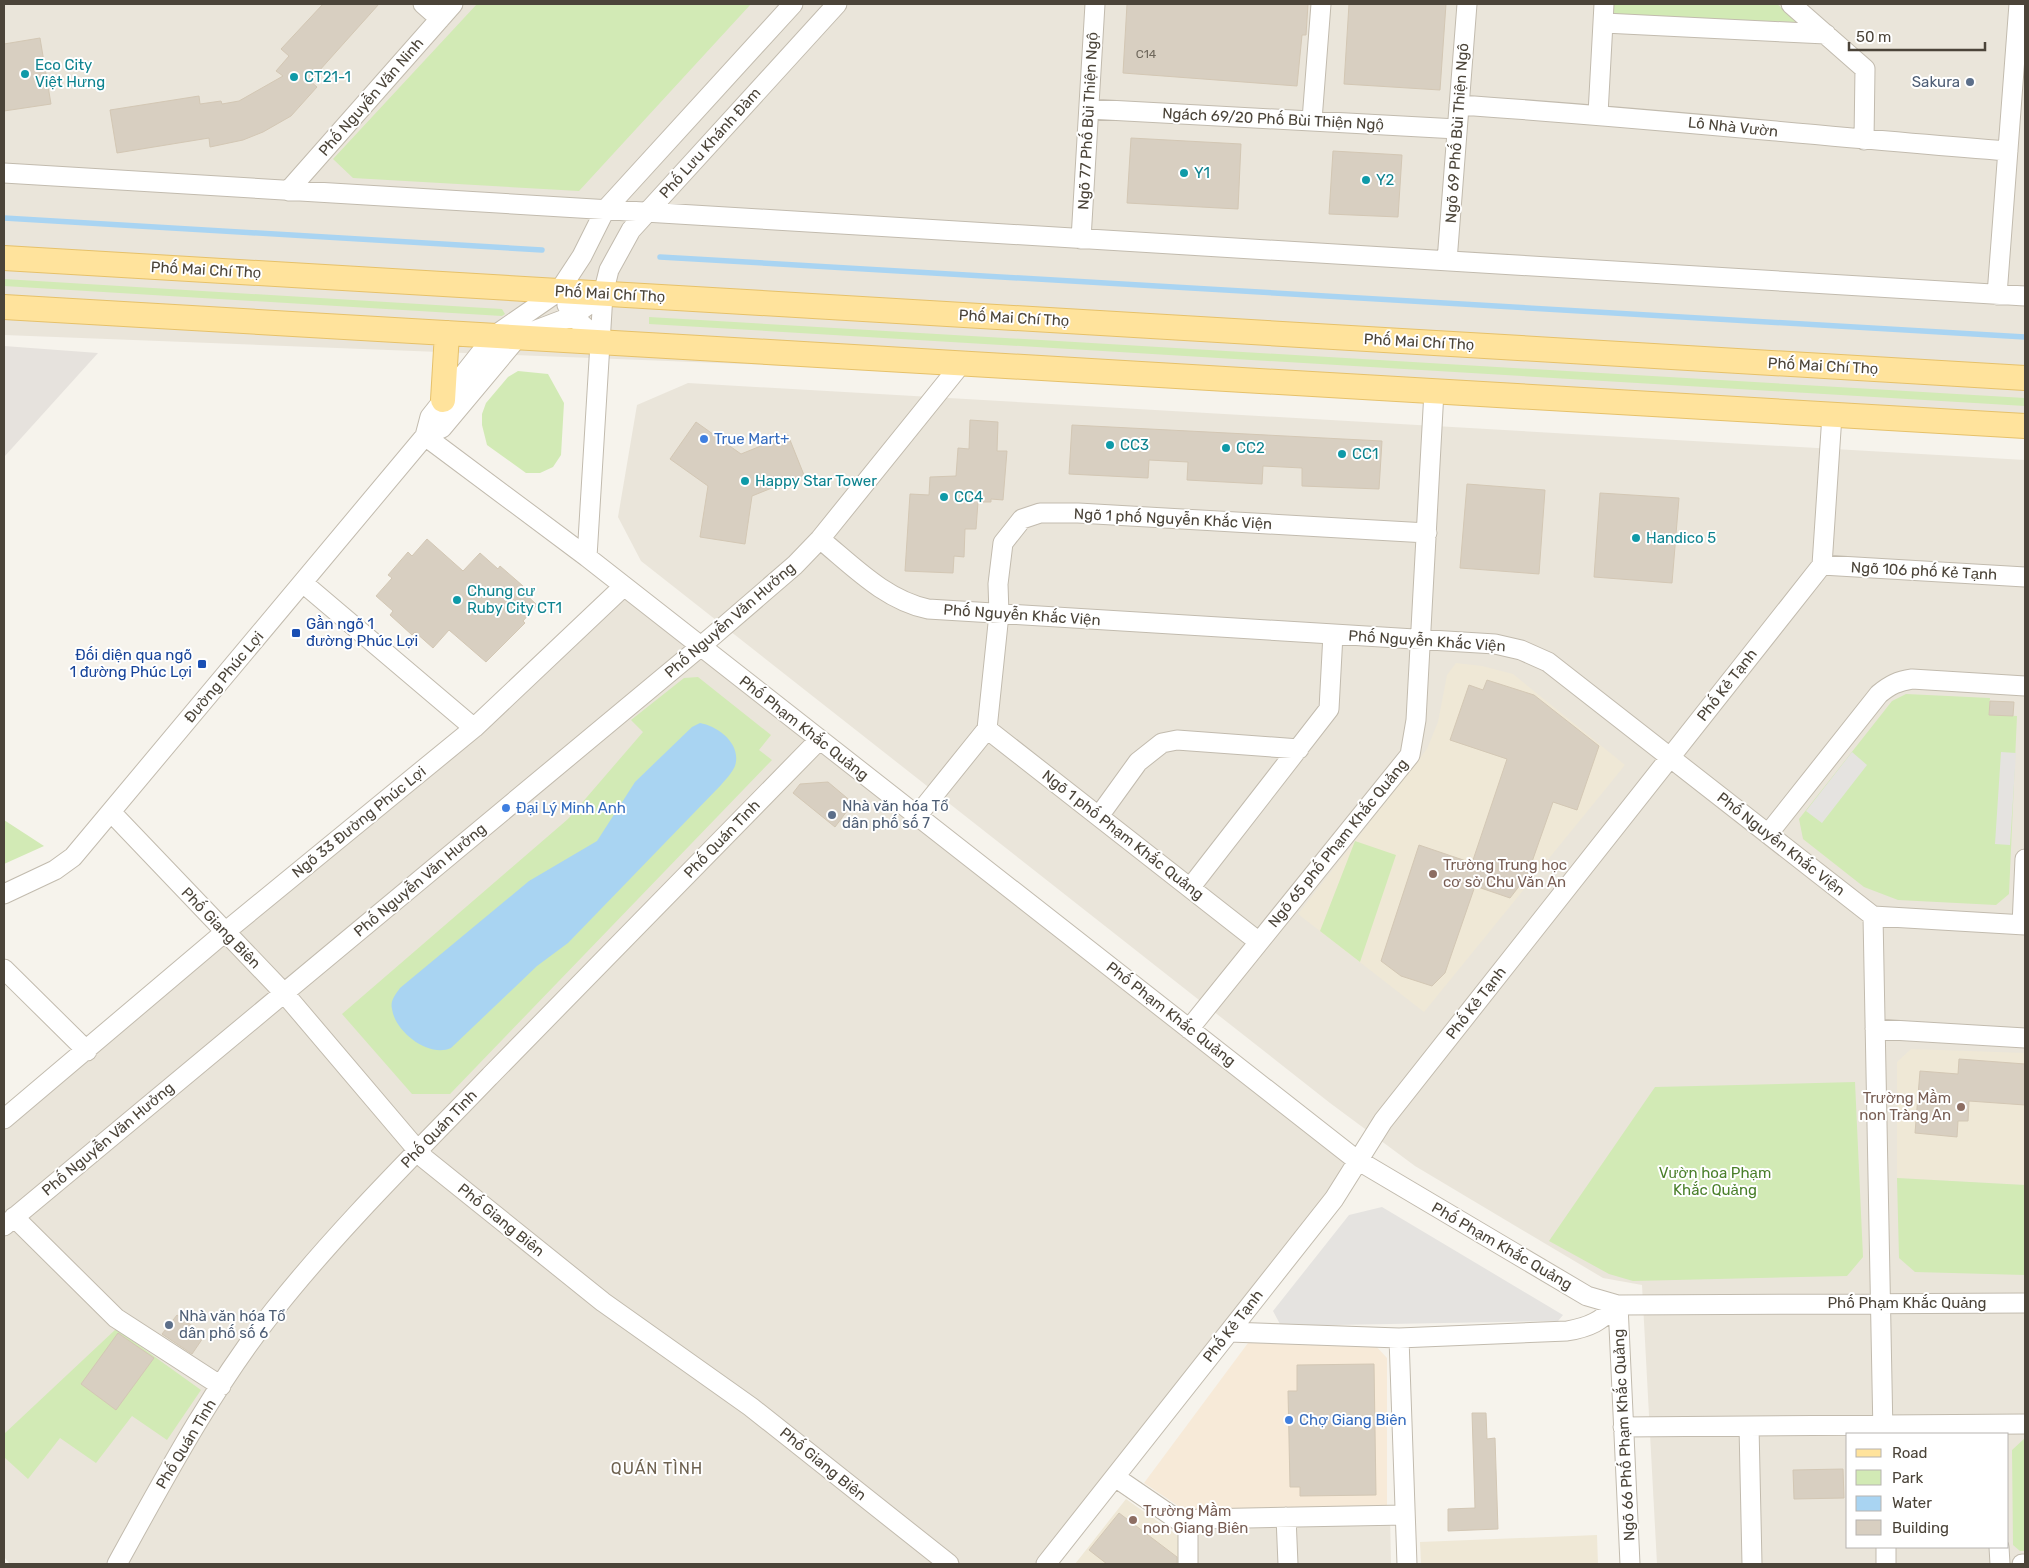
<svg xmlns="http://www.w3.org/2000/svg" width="2029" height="1568" viewBox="0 0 2029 1568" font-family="Rubik,sans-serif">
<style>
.residential{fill:#eae5da;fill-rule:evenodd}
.commercial{fill:#f7ead8}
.industrial{fill:#e6e2dd}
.education{fill:#efe8d6}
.green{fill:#d2eab5}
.parking{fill:#e5e3e0}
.water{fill:#a9d4f2}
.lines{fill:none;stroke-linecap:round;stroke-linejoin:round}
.stream{stroke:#a9d4f2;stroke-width:5.5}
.building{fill:#d8cfc1;stroke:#d3c7b4}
.minor-casing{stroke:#c2bbae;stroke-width:21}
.major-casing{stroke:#e6c16a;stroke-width:26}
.minor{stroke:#fff;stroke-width:19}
.major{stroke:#ffe39c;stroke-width:24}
.culture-dot{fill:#0f9aa8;stroke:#fff;stroke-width:2}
.service-dot{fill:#5c6f8a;stroke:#fff;stroke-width:2}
.shop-dot{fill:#3f7fe0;stroke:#fff;stroke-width:2}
.transit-dot{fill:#1a4fb4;stroke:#fff;stroke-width:2}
.education-dot{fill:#8d6e63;stroke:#fff;stroke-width:2}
.labels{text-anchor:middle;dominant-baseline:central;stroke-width:4;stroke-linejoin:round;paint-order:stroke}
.number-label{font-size:12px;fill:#6e675b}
.culture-label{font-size:15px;fill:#0d838f;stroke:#fff;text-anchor:start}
.service-label{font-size:15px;fill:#4e5e75;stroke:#fff;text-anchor:start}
.street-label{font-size:15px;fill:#4b4439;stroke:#fff}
.shop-label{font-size:15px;fill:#366cbe;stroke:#fff;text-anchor:start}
.transit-label{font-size:15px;fill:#164399;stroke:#fff;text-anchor:start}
.education-label{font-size:15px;fill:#785e54;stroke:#fff;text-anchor:start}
.park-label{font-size:15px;fill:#4a7f2a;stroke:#fff}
.neighbourhood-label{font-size:16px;letter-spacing:1px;fill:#6e6250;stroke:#fff}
</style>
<rect width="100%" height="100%" fill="#f6f3ec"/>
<path class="residential" d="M4,4H2025V433L1434,391L4,335Z
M688,383L2025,460V1564H1657L1642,1285L1603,1278L1415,1166L1330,1103L641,561L618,517L637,405ZM1848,1434H2008V1547H1848Z
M630,591L1354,1158L1057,1564H10L4,1557V1123Z
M1390,1515L1391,1564H1194L1193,1524Z"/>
<path class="commercial" d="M1248,1343L1374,1344L1387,1358V1514L1199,1520L1144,1483Z"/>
<path class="industrial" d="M4,346L98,353L4,457Z"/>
<path class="education" d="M1456,663L1482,666L1513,674L1625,765L1424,1012L1298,914L1427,749L1438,722L1447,675Z
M1911,1049L2025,1053V1185L1897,1178V1062Z
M1126,1499L1184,1540V1564H1075Z
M1597,1535L1598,1564H1421L1420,1542Z"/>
<path class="green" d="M477,4H751L579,191L353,178L333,159Z
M1614,4H1777L1798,22L1612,18Z
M4,279L502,309L505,314L502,316L4,286Z
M649,317L2025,398V406L649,324Z
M518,371L548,374L564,403L561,455L553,467L540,473H526L487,445L482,425V414L486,403L508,377Z
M698,677L771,735L759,750L772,760L450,1094H412L342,1014L568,819L643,732L631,720L684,678Z
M1906,694L1990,698L1989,715L2017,716L2009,894L1996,905L1898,900L1864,887L1803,839L1799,819L1892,701Z
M4,820L44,846L4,864Z
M1355,841L1396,855L1360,962L1320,931Z
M1855,1082L1863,1257L1847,1276L1633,1281L1609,1274L1549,1241L1655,1087Z
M1897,1178L2025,1185V1275L1915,1272L1899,1258Z
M116,1329L201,1390L167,1440L132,1416L96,1463L60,1438L28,1479L4,1457V1434Z
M2025,1438V1551H2020L2013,1545L2012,1450Z"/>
<path class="parking" d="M1852,752L1867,765L1822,823L1806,811Z
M2001,752L2016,753L2010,845L1995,844Z
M1382,1207L1563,1315L1558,1321L1281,1326L1273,1311L1349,1215Z"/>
<path class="water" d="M700,723C718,726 742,744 735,766C732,773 726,779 721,785L568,943L537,966L451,1048C429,1058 395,1032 392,1009C390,1001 395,995 400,988L529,881L597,841L635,782L692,727Z"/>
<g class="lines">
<path class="stream" d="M4,218L542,250
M660,257L2025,337"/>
</g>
<path class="building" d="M323,4H379L310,81L317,87L291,116L263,132L243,140L210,147L209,138L117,153L110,110L199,96L200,104L221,101L222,104L239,101L283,76L276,71L289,56L281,49Z
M1127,4H1308L1306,35H1302L1297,86L1123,73Z
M1349,4H1446L1440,90L1344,84Z
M40,38L51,104L4,111V44Z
M1131,138L1241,144L1238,209L1127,203Z
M1333,151L1402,155L1398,217L1329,214Z
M970,420L998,422L997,451H1007L1003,500L991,499V502H978L976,529H965L964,557L954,556L953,573L905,571L910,494L929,495L930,477L956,476L958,448L969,449Z
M696,422L741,454L788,435L804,475L752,496L745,544L700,537L708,486L670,459Z
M1072,425L1382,441L1379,489L1302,486V468L1263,466L1262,484L1187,480L1188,462L1149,460L1148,478L1069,474Z
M1467,484L1545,490L1539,574L1460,568Z
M1600,493L1679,498L1672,583L1594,577Z
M427,539L463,571L480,553L498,569L500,566L523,586L520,589L537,605L523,621L525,623L486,662L449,630L433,648L415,632L412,635L390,615L393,611L376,596L392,578L388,575L408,552L412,556Z
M1487,680L1534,695L1599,746L1577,810L1553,802L1527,876L1510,898L1475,886L1445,973L1432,986L1401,976L1381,961L1419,845L1472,863L1507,759L1450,740L1469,685L1483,690Z
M1990,701L2014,702L2013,716L1989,715Z
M828,782L853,803L835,827L793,793L800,784Z
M1959,1059L2025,1064V1105L1969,1101L1968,1121H1958L1957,1137L1915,1133L1920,1071L1958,1074Z
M177,1315L205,1335L192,1354L162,1334Z
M118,1333L154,1358L116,1410L81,1384Z
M1374,1364L1376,1495L1300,1496V1487H1290L1288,1391H1297V1365Z
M1472,1413H1486L1487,1439L1495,1438L1498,1529L1448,1531V1509L1475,1508Z
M1843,1469L1844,1498L1794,1499L1793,1470Z
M1119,1513L1177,1557V1564H1107L1089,1550Z"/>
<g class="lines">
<defs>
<path id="minor" d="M423,4L440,19
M1791,4L1865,69L1864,140
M1604,23L1826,34
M1459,105C1642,117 1825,137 2008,151
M1089,109L1457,129
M1598,114L1604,4
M1312,120L1321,4
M4,173L2025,296
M288,191L453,4
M1081,239L1095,4
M1447,261L1467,4
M1997,295L2019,4
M567,305L573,316L601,342
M425,436L587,557L1354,1158L1587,1296L1618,1305L2025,1303
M425,436L430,417L494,336L559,291L582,256L605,210L793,4
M820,539C853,566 885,600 928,609L1495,644L1521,650L1548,662L1873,916L2025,925
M587,557L603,294L609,270L631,230L837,4
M1822,565L2025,577
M303,583L474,728
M987,729L999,614L998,584L1003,543L1022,519L1040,513H1078L1427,533
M111,812L284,993L425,1159L603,1302L751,1407L949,1564
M917,816L987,729L1259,942
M1099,816L1138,762L1162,743L1177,740L1299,749
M1768,834L1879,694C1890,685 1898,681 1912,679L2025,686
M1190,888L1329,709L1333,634
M4,894L55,870L73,857L425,436L442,428L518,337L573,316L603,294
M1873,916L1883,1434
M2022,925L2025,859
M4,969L87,1051
M1189,1029L1410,755L1416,720L1434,391
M1875,1029L2025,1038
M4,1119L225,932L474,728L624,586
M14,1217L116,1318L221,1386
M4,1226L700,647L795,565L820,539L962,363
M1618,1305L1630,1564
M1229,1332L1399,1338L1567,1331C1591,1327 1600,1321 1618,1305
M1399,1338L1407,1564
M1749,1426L1752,1564
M1623,1427L2025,1424
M1115,1477L1188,1527
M1286,1517L1288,1564
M1188,1527L1198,1519L1405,1515
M1188,1527V1564
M1886,1547V1564
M1999,1547L2000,1564
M117,1564C165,1477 213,1387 275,1309C341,1226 417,1152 490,1076C600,964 710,852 819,740
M1046,1564L1334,1199L1383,1121L1822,565L1832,415
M2022,1564H2025"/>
<path id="major" d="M4,258L2025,378
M4,307L2025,426
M443,400L447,333"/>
</defs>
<use href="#minor" class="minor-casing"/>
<use href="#major" class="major-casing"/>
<use href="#minor" class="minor"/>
<use href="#major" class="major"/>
</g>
<g class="culture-dot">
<circle cx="25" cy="74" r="5"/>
<circle cx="294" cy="77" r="5"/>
<circle cx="1184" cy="173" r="5"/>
<circle cx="1366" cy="180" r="5"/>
<circle cx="1110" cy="445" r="5"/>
<circle cx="1226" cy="448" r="5"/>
<circle cx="1342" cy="454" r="5"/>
<circle cx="745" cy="481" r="5"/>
<circle cx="944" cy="497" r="5"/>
<circle cx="1636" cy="538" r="5"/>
<circle cx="457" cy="600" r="5"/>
</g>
<g class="service-dot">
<circle cx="1970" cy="82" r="5"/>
<circle cx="832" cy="815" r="5"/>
<circle cx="169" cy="1325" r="5"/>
</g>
<g class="shop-dot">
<circle cx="704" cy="439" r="5"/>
<circle cx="506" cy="808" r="5"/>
<circle cx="1289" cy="1420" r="5"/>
</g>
<g class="transit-dot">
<rect x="291" y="628" width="10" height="10" rx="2.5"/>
<rect x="197" y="659" width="10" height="10" rx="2.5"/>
</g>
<g class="education-dot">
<circle cx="1433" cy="874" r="5"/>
<circle cx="1961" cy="1107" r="5"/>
<circle cx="1133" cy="1520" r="5"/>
</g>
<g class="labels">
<g class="number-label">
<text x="1146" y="54">C14</text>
</g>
<g class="culture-label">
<text x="35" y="65">Eco City<tspan x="35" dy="17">Việt Hưng</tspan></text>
<text x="304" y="77">CT21-1</text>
<text x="1194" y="173">Y1</text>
<text x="1376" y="180">Y2</text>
<text x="1120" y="445">CC3</text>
<text x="1236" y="448">CC2</text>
<text x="1352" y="454">CC1</text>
<text x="755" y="481">Happy Star Tower</text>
<text x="954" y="497">CC4</text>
<text x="1646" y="538">Handico 5</text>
<text x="467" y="591">Chung cư<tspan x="467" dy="17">Ruby City CT1</tspan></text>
</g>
<g class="service-label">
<text x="1960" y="82" text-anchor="end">Sakura</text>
<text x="842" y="806">Nhà văn hóa Tổ<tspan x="842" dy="17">dân phố số 7</tspan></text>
<text x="179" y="1316">Nhà văn hóa Tổ<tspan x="179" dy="17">dân phố số 6</tspan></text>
</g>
<g class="street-label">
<text transform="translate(371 97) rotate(-49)">Phố Nguyễn Văn Ninh</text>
<text transform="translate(1273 119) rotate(3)">Ngách 69/20 Phố Bùi Thiện Ngộ</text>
<text transform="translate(1088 121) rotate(-87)">Ngõ 77 Phố Bùi Thiện Ngộ</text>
<text transform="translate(1733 127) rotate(6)">Lô Nhà Vườn</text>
<text transform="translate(1457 133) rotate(-86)">Ngõ 69 Phố Bùi Thiện Ngô</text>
<text transform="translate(710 143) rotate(-48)">Phố Lưu Khánh Đàm</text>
<text transform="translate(206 270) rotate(3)">Phố Mai Chí Thọ</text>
<text transform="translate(610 294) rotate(3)">Phố Mai Chí Thọ</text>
<text transform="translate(1014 318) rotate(3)">Phố Mai Chí Thọ</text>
<text transform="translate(1419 342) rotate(3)">Phố Mai Chí Thọ</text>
<text transform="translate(1823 366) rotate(3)">Phố Mai Chí Thọ</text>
<text transform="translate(1173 519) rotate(3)">Ngõ 1 phố Nguyễn Khắc Viện</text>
<text transform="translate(1924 571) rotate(3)">Ngõ 106 phố Kẻ Tạnh</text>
<text transform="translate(1022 615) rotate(4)">Phố Nguyễn Khắc Viện</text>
<text transform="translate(730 620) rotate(-41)">Phố Nguyễn Văn Hưởng</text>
<text transform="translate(1427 641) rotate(4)">Phố Nguyễn Khắc Viện</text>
<text transform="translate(224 677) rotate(-50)">Đường Phúc Lợi</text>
<text transform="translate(1727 685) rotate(-52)">Phố Kẻ Tạnh</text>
<text transform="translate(804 728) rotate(38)">Phố Phạm Khắc Quảng</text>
<text transform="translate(359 822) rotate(-39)">Ngõ 33 Đường Phúc Lợi</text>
<text transform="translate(1123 835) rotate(38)">Ngõ 1 phố Phạm Khắc Quảng</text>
<text transform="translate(722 839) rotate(-46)">Phố Quán Tình</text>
<text transform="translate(1338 843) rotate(-51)">Ngõ 65 phố Phạm Khắc Quảng</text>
<text transform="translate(1781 844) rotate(38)">Phố Nguyễn Khắc Viện</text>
<text transform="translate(420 880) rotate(-40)">Phố Nguyễn Văn Hưởng</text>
<text transform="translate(221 928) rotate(46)">Phố Giang Biên</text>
<text transform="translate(1476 1003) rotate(-52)">Phố Kẻ Tạnh</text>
<text transform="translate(1171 1014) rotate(38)">Phố Phạm Khắc Quảng</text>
<text transform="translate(439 1129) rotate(-46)">Phố Quán Tình</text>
<text transform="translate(108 1139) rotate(-40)">Phố Nguyễn Văn Hưởng</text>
<text transform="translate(501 1220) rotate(39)">Phố Giang Biên</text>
<text transform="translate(1502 1246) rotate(30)">Phố Phạm Khắc Quảng</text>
<text x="1907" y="1303">Phố Phạm Khắc Quảng</text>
<text transform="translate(1233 1326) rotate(-52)">Phố Kẻ Tạnh</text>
<text transform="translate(1624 1435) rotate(-93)">Ngõ 66 Phố Phạm Khắc Quảng</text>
<text transform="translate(186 1444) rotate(-59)">Phố Quán Tình</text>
<text transform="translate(823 1464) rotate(39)">Phố Giang Biên</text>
</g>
<g class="shop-label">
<text x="714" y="439">True Mart+</text>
<text x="516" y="808">Đại Lý Minh Anh</text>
<text x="1299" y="1420">Chợ Giang Biên</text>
</g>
<g class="transit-label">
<text x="306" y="624">Gần ngõ 1<tspan x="306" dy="17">đường Phúc Lợi</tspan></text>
<text x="192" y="655" text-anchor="end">Đối diện qua ngõ<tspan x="192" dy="17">1 đường Phúc Lợi</tspan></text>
</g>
<g class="education-label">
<text x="1443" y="865">Trường Trung học<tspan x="1443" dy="17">cơ sở Chu Văn An</tspan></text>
<text x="1951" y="1098" text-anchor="end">Trường Mầm<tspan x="1951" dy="17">non Tràng An</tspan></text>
<text x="1143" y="1511">Trường Mầm<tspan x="1143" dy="17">non Giang Biên</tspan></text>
</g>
<g class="park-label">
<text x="1715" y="1173">Vườn hoa Phạm<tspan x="1715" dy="17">Khắc Quảng</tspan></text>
</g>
<g class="neighbourhood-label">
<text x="657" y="1468">QUÁN TÌNH</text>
</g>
</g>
<rect width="2029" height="1568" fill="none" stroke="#4b4439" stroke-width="10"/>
<rect x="1846" y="1433" width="162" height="115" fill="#ffffff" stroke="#b7b4b0"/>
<rect x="1856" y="1449" width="25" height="8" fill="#ffe39c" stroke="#b7b4b0"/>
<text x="1892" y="1458" font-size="15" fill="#4b4439">Road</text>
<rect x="1856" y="1470" width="25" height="15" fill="#d2eab5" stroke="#b7b4b0"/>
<text x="1892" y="1483" font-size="15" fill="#4b4439">Park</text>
<rect x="1856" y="1496" width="25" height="15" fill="#a9d4f2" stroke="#b7b4b0"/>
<text x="1892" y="1508" font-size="15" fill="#4b4439">Water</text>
<rect x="1856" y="1520" width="25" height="15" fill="#d8cfc1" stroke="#b7b4b0"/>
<text x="1892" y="1533" font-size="15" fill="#4b4439">Building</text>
<path d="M1849 42v8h136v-8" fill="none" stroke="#4b4439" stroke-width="2.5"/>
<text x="1856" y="42" font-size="15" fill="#4b4439" stroke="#ffffff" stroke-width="4" paint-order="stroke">50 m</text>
</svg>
